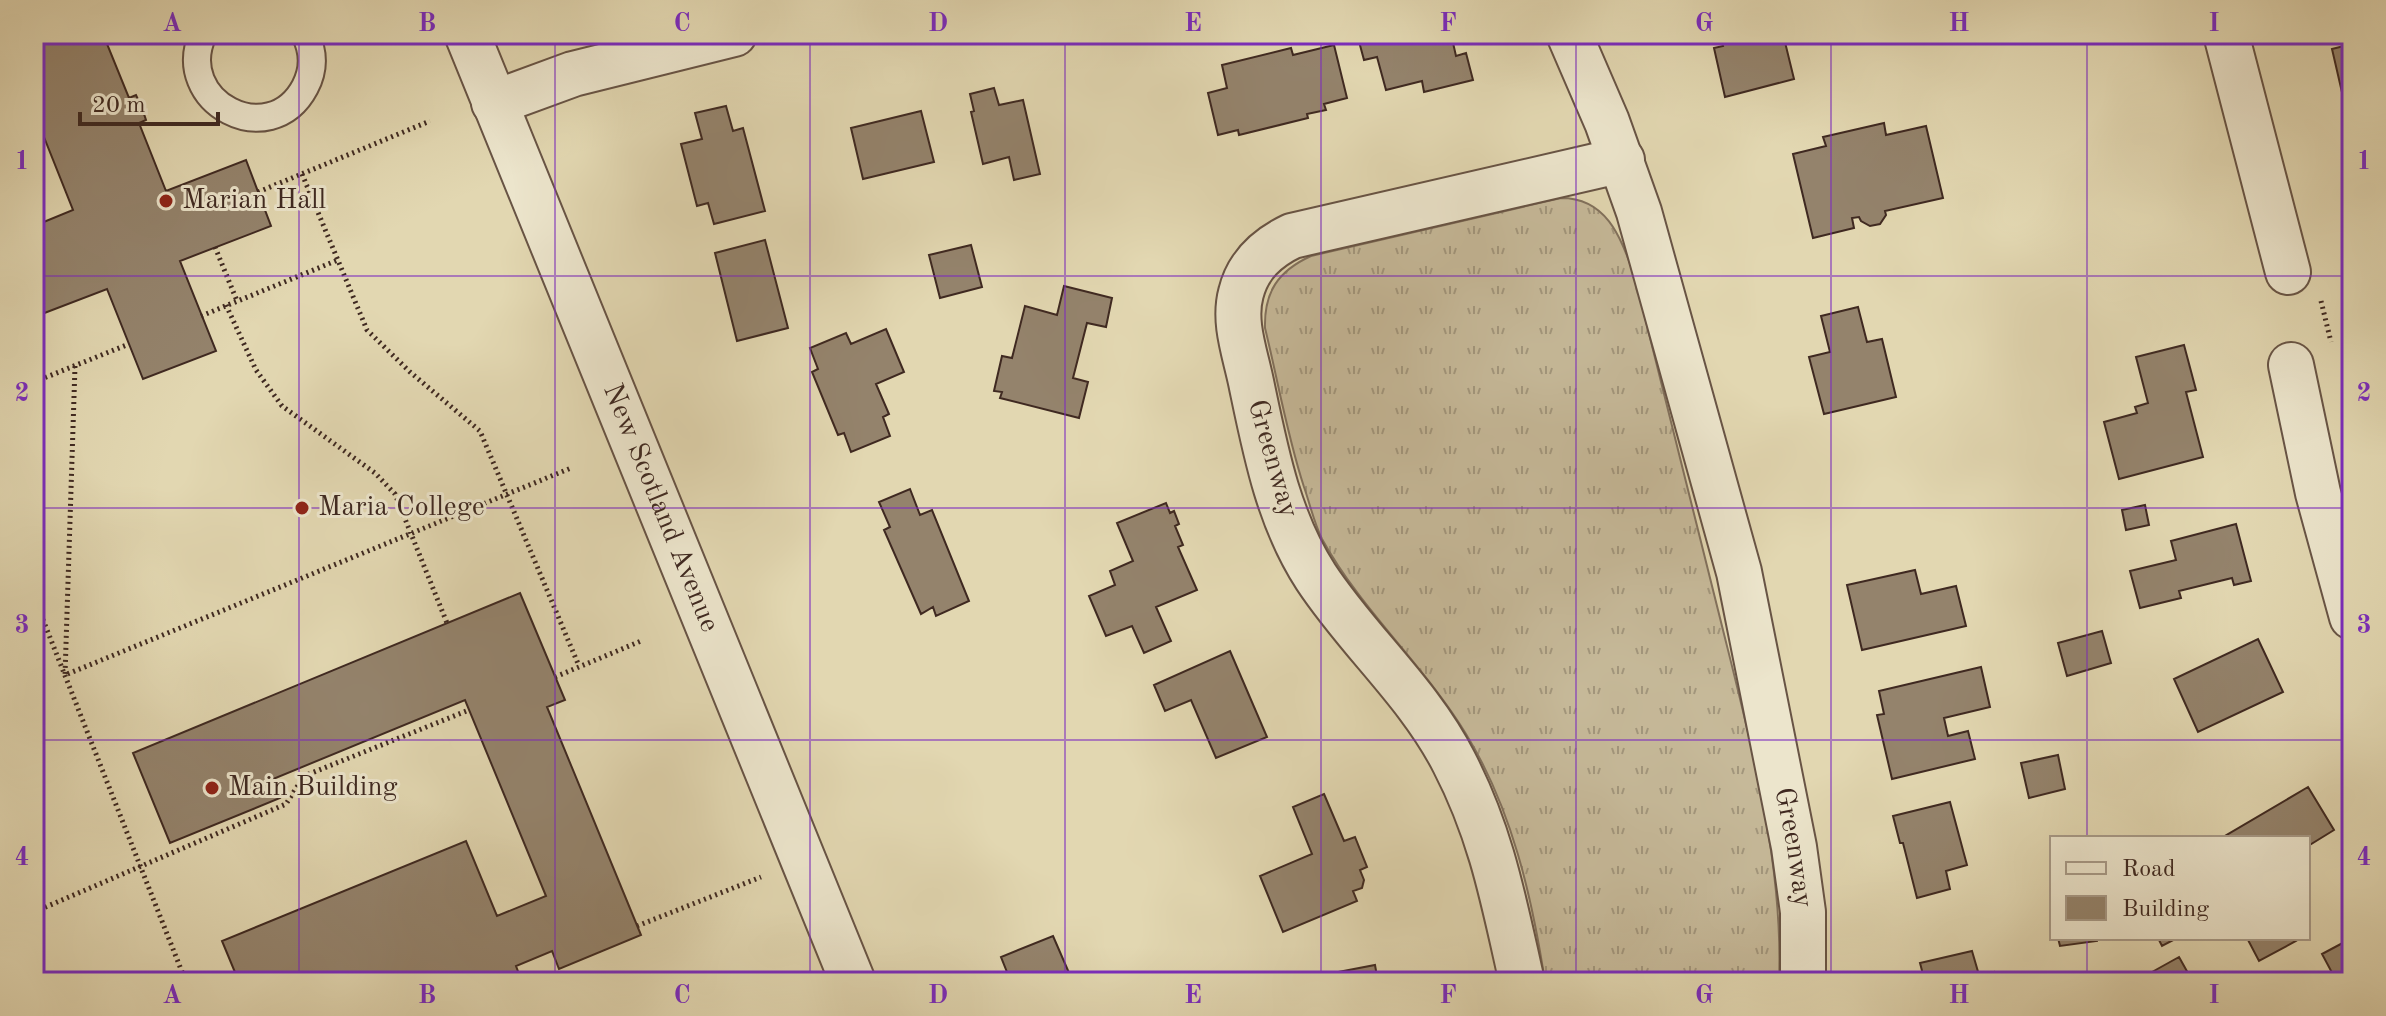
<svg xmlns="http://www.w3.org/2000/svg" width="2386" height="1016" viewBox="0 0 2386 1016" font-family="'Old Standard TT',serif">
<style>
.grass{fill:url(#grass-tufts);stroke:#82715d;stroke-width:2}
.building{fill:#94836c;stroke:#3f2921;stroke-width:2}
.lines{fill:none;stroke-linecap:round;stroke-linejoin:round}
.service-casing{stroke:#685445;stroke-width:30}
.minor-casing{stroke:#685445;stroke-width:48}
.tertiary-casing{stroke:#685445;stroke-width:48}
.path{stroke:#3f2921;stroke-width:5;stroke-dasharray:2 4;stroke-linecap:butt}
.service{stroke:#ece5cc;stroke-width:26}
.minor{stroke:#ece5cc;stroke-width:44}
.tertiary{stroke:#ece5cc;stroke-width:44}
.grid{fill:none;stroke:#7b2cbf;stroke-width:2;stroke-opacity:0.55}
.poi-dot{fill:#8f2418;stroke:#ece5cc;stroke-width:3}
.labels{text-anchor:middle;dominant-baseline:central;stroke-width:6;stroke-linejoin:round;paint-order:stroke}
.poi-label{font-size:28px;fill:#3f2921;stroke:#ece5cc;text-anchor:start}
.street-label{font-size:28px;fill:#3f2921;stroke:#ece5cc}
.neatline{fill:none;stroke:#7b2cbf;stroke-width:3}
.grid-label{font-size:26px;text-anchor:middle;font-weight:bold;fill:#7b2cbf}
</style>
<defs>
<pattern id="grass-tufts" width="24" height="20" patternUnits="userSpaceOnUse" patternTransform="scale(2)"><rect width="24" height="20" fill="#c6b999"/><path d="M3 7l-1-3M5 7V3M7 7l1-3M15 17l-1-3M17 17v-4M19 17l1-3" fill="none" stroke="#a2967c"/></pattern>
</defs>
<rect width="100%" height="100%" fill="#e2d7b1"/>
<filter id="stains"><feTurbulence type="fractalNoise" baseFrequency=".0025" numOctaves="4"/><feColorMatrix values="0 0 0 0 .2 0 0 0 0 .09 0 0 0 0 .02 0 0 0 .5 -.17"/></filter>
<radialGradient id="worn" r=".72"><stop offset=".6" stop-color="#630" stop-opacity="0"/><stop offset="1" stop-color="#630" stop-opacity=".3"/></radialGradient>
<path class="grass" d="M1561,198C1608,198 1621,239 1635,277C1663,391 1692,505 1720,618C1749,735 1784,861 1779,982H1545C1532,897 1512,809 1466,734C1424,665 1361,610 1322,539C1314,523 1310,504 1304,487C1287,435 1278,381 1265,328C1264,292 1278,271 1311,256Z"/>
<path class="building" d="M34,34H103L129,98L136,95L142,108L146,120L139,123L166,191L246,160L271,226L180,261L216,351L143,379L107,289L34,317V226L73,210L34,112Z
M1357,34H1451L1456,56L1466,53L1473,80L1424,92L1422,81L1386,90L1377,57L1364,60Z
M1720,34H1783L1794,79L1725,97L1714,48L1723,46Z
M2345,34H2352V99L2344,101L2332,49L2348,45Z
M1334,45L1347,98L1324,104L1326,110L1307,114L1308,118L1239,135L1238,130L1218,135L1208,93L1227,88L1222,65L1291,48L1293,55Z
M994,88L999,105L1023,100L1040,174L1014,180L1009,157L983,164L971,112L974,111L970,94Z
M726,106L733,131L743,128L765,211L714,224L708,203L697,206L681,144L702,139L695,113Z
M921,111L934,162L863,179L851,128Z
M1884,123L1886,135L1926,126L1943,198L1885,211L1886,215L1880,224L1870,226L1861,221L1859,217L1852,218L1854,228L1813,238L1793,154L1826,146L1823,137Z
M765,240L788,328L737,341L715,253Z
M971,245L982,287L940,298L929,255Z
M1064,286L1112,298L1106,327L1087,323L1073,378L1088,382L1079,418L1000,398L1002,392L994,391L1002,356L1012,358L1025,306L1057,315Z
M1858,307L1867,342L1882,339L1896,397L1824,414L1809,357L1830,352L1821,316Z
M886,329L904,372L876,384L889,414L883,417L890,436L851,452L844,433L838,435L812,372L818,369L810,348L846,333L851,344Z
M2184,345L2196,390L2186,392L2203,457L2119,479L2104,422L2137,413L2135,407L2148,403L2136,357Z
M910,489L920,515L932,510L969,601L936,616L933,607L921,614L884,530L890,527L879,502Z
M1166,503L1170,513L1174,511L1179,524L1175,526L1183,545L1178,547L1197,590L1156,607L1171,641L1144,653L1132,626L1106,636L1089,596L1115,585L1110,571L1133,561L1117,523Z
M2145,505L2149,525L2126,530L2122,510Z
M2236,524L2251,581L2234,585L2232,578L2179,591L2181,598L2140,608L2130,571L2176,560L2171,541Z
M1915,570L1921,594L1956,586L1966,626L1862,650L1847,585Z
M520,593L565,700L547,707L641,935L559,969L552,951L516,966L522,982H352L351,980L345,982H239L222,941L466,841L497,916L546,896L465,700L273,779L280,798L170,843L133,753Z
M2102,631L2111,663L2067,676L2058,643Z
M2258,639L2283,692L2198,732L2174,679Z
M1230,651L1267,737L1216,758L1191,700L1165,711L1154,685Z
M1981,667L1990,707L1944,718L1948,736L1968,731L1975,759L1892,779L1877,715L1884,714L1879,691Z
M2058,755L2065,789L2029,798L2021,763Z
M2308,787L2334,830L2308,846V838H2226L2225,836Z
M1324,794L1344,841L1355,837L1367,867L1360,870L1364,880L1362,888L1353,891L1357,901L1283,932L1260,876L1312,854L1293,807Z
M1950,802L1967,865L1946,871L1950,889L1917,898L1903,843H1900L1893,816Z
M1053,936L1073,982H1011L1001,957Z
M2058,938H2097V941L2060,946Z
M2158,938H2177L2162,946Z
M2247,938H2294L2296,941L2259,961Z
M2352,938V982H2337L2322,954Z
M1972,951L1979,975L1994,972L1996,982H1925L1920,963Z
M2179,957L2193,982H2146L2143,977Z
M1375,965L1378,982H1318L1317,976Z"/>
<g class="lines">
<defs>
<path id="service" d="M203,34C172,102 270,153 305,87C314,70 314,52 305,34"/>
<g id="minor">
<path id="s1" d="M1569,34L1607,122L1639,212L1739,572L1794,847L1803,912V982"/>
<path d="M2226,34L2288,272"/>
<path d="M494,103L573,74L734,34"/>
<path d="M2291,365L2318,493L2352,617"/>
<path d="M1522,982C1504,903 1492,835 1454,762C1419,693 1358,641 1316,577C1278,519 1265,449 1251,382C1245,353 1233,322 1241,293C1248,265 1267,248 1292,236L1622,160"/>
</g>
<g id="tertiary">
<path id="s2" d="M467,34L853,982"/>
</g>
</defs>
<use href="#service" class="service-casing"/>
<use href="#minor" class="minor-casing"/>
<use href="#tertiary" class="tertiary-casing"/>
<path class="path" d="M302,174L367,330L410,372L480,431L579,666
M258,192L430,121
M215,247L237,301
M2321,301L2331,342
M226,305L256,370L282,406L375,473L395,494L447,623
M201,316L338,260
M75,366L65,675L571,468
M34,382L129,344
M34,597L186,982
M555,677L641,641
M34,912L286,804L304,776L469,710
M637,926L761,877"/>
<use href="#service" class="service"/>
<use href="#minor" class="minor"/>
<use href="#tertiary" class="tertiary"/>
</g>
<path class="grid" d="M299,34V982M555,34V982M810,34V982M1065,34V982M1321,34V982M1576,34V982M1831,34V982M2087,34V838M34,276H2352M34,508H2352M34,740H2352M2087,938V982"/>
<g class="poi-dot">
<circle cx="166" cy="201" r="8"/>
<circle cx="302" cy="508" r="8"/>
<circle cx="212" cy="788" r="8"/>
</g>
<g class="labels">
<g class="poi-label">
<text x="182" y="201">Marian Hall</text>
<text x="318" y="508">Maria College</text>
<text x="228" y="788">Main Building</text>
</g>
<g class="street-label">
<text transform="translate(1272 459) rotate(74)">Greenway</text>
<text stroke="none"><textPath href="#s2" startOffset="512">New Scotland Avenue</textPath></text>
<text stroke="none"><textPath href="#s1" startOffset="846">Greenway</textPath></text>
</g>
</g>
<rect width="2386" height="1016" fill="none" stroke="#e2d7b1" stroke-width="88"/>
<rect x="2050" y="836" width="260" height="104" fill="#ece5cc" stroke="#a79a88" stroke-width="2"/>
<rect x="2066" y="862" width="40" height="12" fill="#ece5cc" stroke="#a79a88" stroke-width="2"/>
<text x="2122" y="876" font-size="24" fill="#3f2921">Road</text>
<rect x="2066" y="896" width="40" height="24" fill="#94836c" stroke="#a79a88" stroke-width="2"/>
<text x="2122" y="916" font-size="24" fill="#3f2921">Building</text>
<path d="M80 112v12h138v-12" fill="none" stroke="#3f2921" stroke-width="4"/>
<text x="92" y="112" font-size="24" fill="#3f2921" stroke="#ece5cc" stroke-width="6" paint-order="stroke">20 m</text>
<rect x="44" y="44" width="2298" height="928" class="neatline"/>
<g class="grid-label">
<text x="172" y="31">A</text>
<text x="427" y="31">B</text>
<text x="682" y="31">C</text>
<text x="938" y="31">D</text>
<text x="1193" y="31">E</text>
<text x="1448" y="31">F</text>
<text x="1704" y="31">G</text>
<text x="1959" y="31">H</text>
<text x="2214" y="31">I</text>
<text x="22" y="169">1</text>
<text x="2364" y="169">1</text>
<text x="22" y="401">2</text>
<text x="2364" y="401">2</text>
<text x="22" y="633">3</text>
<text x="2364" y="633">3</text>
<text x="22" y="865">4</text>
<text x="2364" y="865">4</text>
<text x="172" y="1003">A</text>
<text x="427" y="1003">B</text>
<text x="682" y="1003">C</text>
<text x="938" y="1003">D</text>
<text x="1193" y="1003">E</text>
<text x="1448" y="1003">F</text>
<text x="1704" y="1003">G</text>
<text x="1959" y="1003">H</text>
<text x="2214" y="1003">I</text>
</g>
<rect width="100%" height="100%" filter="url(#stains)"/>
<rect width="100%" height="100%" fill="url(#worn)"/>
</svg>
